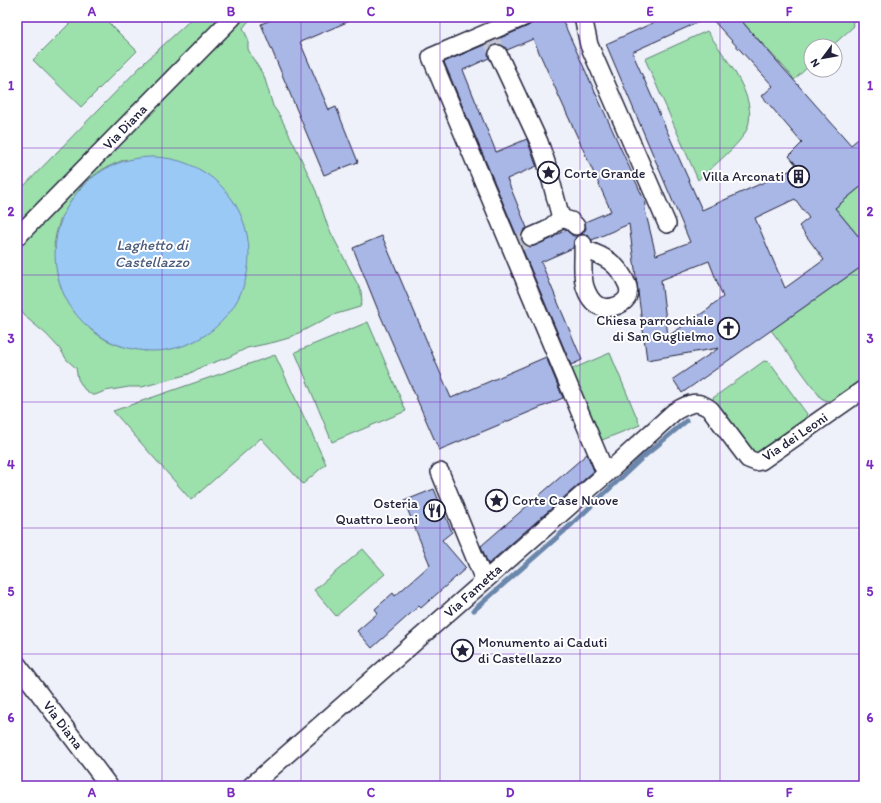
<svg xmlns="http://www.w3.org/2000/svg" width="881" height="803" viewBox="0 0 881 803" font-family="Itim,sans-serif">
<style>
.green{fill:#9ce0ac;stroke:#5f8174;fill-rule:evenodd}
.water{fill:#9ac9f5;stroke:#6a86ab}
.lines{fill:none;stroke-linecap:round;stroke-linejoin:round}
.stream{stroke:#6a86ab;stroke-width:5}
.building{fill:#a9b7e7;stroke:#22223b;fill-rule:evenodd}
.street-tunnel{stroke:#c5c8d4;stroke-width:17;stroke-dasharray:17 8;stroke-linecap:butt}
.street-casing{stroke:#22223b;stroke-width:20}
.street{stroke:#fff;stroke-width:17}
.grid{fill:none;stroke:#7b2cbf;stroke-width:1;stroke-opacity:0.55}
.labels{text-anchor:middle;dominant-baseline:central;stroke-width:4;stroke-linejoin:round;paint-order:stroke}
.street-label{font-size:14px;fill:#22223b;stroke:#fff}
.poi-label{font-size:14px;fill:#22223b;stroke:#fff;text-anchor:start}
.water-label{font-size:15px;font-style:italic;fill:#4c5c7c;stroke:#fff}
.neatline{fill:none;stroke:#7b2cbf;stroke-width:1.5}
.grid-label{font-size:13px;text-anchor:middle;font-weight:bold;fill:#7b2cbf}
</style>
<rect width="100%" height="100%" fill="#eef1fa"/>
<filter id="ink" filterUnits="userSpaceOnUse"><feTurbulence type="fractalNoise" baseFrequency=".025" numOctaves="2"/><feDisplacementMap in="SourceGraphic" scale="8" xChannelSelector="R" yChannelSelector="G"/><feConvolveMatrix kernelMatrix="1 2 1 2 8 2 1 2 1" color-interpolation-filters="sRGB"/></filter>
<g filter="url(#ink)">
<path class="green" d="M76,17H103L137,51L81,107L33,60Z
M192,17H221L124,120L108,132L85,155L65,178L43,197L17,231V193L145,62L185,25Z
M239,17H253L247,23L243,28L248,39V49L252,57L264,76L273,106L280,116L298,152L316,191L328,227L361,291L362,302L360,307L333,315L289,338L275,342L247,348L229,357L201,367L189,374L142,387H129L105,391L95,395H92L84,389L78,379L76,368L67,360L60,349L46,334L28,319L21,310L17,307V249L87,171L122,143L157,100L177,87L189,75L202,58ZM126,159L146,351L121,346L106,340L91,330L54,246L56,234L61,217L84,183L103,169Z
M738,17H859L852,23L854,26L832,46H811V64L794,80L791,75Z
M707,31C723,55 760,98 747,129C740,145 712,167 698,180L645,59Z
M864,184V243L835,208Z
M864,265V378L832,401H827L821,398L771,330Z
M368,322L406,411L332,442L295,352Z
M610,353L640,425L602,440L572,369Z
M275,355L326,464L303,484L261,438L191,500L113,411Z
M764,361L769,362L807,414L805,419L758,453L752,452L713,401V398Z
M363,549L385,574L336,616L314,590Z"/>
<path class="water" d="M55 254a97 97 0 1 1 194 0a97 97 0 1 1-194 0Z"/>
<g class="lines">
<path class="stream" d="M474,610L572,524L642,458L686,421"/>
</g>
<path class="building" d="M278,17H359L300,42L329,110L336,107L358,162L324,175L261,24Z
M534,17H561L646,204L645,210L656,255L690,242L606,44L655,22L651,17H710L632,52L702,210L798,167L789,156L802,143L762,96L773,86L710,17H738L851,145L864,134V184L835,208L864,243V265L682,393L673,379L719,348L647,360L629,224L592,240L587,235H581L586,229L585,222L611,211L533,39L507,50L503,46L499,44L494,45L490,49L488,54L489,58L463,70L496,152L527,139L536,165L537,166L507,179L527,228L523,231L521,236L522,241L525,245L530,247L551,239L558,234L566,230L573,236H577L574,240L573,248L541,262L582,360L571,365L444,62L528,26L532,23ZM795,199L809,218L799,226L824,260L785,288L755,218ZM709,261L723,297L712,305L710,308L668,336L661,280Z
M382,236L451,398L546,357L563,398L439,450L378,310L353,248Z
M587,454L594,471L488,564L481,546Z
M434,489L452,532L442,540L466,568L421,608L419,606L372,648L357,631L378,613L375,609L393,593L395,596L430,565L404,501Z"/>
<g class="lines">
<path class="street-tunnel" d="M490,37L498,54
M514,245L531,237"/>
<defs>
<path id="street" d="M524,17L431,57L606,474
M583,17L589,45L667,224
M498,54L539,142L546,162L561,218L547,230L531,237
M561,218L571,221L576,226
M17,237L233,17
M583,244C584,258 581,273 585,287C587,293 591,301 597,305C606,310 621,307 627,298C629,294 629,288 627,284C618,263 604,256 584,249
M440,472L484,580
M17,664L109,786
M251,786L606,474L674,412C689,403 697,399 711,410L748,459L756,462L761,461L864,389"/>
</defs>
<use href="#street" class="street-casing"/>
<use href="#street" class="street"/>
</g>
</g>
<path class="grid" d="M162,17V786M301,17V786M440,17V786M580,17V786M720,17V786M17,148H864M17,275H864M17,402H864M17,528H864M17,654H864"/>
<defs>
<symbol id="sight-ring" viewBox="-11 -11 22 22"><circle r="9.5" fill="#fff" stroke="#22223b" stroke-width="1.5"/><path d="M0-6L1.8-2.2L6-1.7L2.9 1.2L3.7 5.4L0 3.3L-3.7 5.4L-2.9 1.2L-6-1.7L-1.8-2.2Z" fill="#22223b"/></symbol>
<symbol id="building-ring" viewBox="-11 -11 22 22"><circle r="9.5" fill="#fff" stroke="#22223b" stroke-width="1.5"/><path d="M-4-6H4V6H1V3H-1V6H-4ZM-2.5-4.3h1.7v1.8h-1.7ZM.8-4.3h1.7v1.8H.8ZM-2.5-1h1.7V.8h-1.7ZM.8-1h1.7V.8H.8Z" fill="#22223b"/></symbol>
<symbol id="church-ring" viewBox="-11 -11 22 22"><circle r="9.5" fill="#fff" stroke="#22223b" stroke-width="1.5"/><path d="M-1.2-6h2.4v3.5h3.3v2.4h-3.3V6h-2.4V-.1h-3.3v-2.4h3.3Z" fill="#22223b"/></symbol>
<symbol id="restaurant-ring" viewBox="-11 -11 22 22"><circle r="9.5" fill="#fff" stroke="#22223b" stroke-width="1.5"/><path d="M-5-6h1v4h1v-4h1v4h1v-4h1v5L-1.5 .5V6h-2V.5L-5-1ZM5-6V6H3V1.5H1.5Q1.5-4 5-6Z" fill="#22223b"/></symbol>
</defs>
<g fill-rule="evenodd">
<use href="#sight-ring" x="536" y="160" width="25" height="25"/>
<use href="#building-ring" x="786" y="164" width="25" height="25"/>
<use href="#church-ring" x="716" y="316" width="25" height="25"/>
<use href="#sight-ring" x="484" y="488" width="25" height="25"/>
<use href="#restaurant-ring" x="422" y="498" width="25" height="25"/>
<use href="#sight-ring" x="450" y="638" width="25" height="25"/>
</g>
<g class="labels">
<g class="street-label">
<text transform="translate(125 127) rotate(-46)">Via Diana</text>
<text transform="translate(795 437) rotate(-34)">Via dei Leoni</text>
<text transform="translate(473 591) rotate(-42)">Via Fametta</text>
<text transform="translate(63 725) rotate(53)">Via Diana</text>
</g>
<g class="poi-label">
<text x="564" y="173">Corte Grande</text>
<text x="784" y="176" text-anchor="end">Villa Arconati</text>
<text x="714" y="320" text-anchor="end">Chiesa parrocchiale<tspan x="714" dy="16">di San Guglielmo</tspan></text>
<text x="512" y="500">Corte Case Nuove</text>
<text x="418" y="503" text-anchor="end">Osteria<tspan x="418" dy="16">Quattro Leoni</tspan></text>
<text x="478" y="642">Monumento ai Caduti<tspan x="478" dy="16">di Castellazzo</tspan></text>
</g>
<g class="water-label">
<text x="152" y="245">Laghetto di<tspan x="152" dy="17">Castellazzo</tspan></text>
</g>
</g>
<rect width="881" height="803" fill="none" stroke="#fff" stroke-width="44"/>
<g transform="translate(823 58) rotate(238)"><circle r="19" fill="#ffffff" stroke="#a7a7b1"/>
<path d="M0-3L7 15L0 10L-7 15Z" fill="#22223b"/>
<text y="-6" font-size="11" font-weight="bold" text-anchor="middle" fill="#22223b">N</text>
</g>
<rect x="22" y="22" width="837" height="759" class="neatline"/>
<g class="grid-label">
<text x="92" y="16">A</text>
<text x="231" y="16">B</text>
<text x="371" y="16">C</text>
<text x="510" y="16">D</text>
<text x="650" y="16">E</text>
<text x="789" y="16">F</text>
<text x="11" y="90">1</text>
<text x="870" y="90">1</text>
<text x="11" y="216">2</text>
<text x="870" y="216">2</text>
<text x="11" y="343">3</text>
<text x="870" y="343">3</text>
<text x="11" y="469">4</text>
<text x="870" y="469">4</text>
<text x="11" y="596">5</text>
<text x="870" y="596">5</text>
<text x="11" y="722">6</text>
<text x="870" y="722">6</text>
<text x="92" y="797">A</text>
<text x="231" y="797">B</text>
<text x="371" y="797">C</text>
<text x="510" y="797">D</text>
<text x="650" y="797">E</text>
<text x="789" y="797">F</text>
</g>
</svg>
